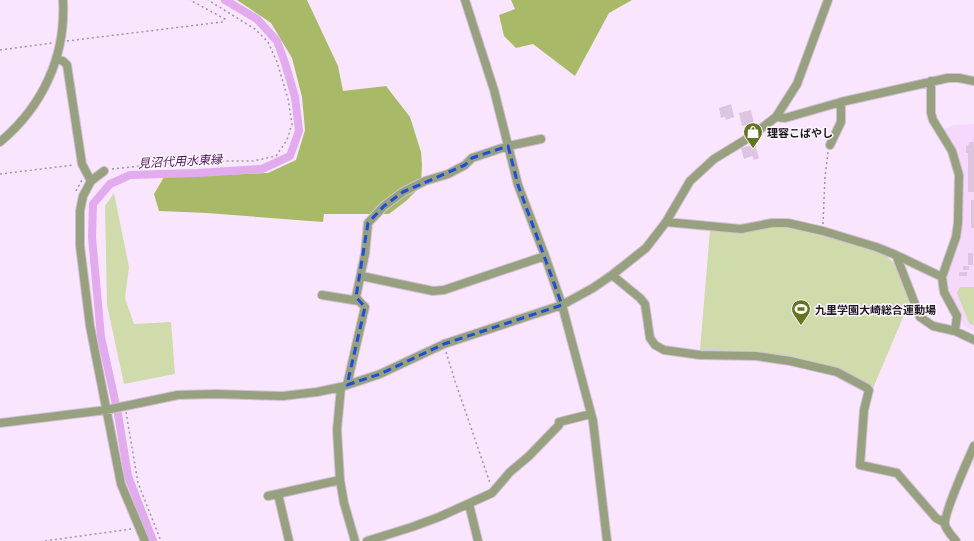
<svg xmlns="http://www.w3.org/2000/svg" width="974" height="541" viewBox="0 0 974 541" font-family="'Noto Sans','Noto Sans JP',sans-serif">
<style>
.built{fill:#f5d8fc}
.green{fill:#cfdbaa}
.forest{fill:#a8ba68}
.lines{fill:none;stroke-linecap:round;stroke-linejoin:round}
.canal{stroke:#e1abee;stroke-width:8}
.building{fill:#ddc5e2}
.minor-casing{stroke:#d2c1d6;stroke-width:10}
.path{stroke:#a192a5;stroke-width:1.5;stroke-dasharray:2 3;stroke-linecap:butt}
.minor{stroke:#98a17f;stroke-width:8}
.marked{fill:none;stroke:#1d4ed8;stroke-width:3;stroke-dasharray:8 5;stroke-linejoin:round}
.labels{text-anchor:middle;dominant-baseline:central;stroke-width:3;stroke-linejoin:round;paint-order:stroke}
.poi-label{font-size:11px;font-weight:bold;fill:#1f1721;stroke:#fef9ff;text-anchor:start}
.water-label{font-size:12px;font-style:italic;fill:#541362;stroke:#fef9ff}
</style>
<rect width="100%" height="100%" fill="#f9e6fe"/>
<path class="built" d="M974,124V331L964,326L958,311L949,296L945,279L947,273L961,174L959,161L955,149L942,130L954,125Z"/>
<path class="green" d="M114,193L129,267L125,298L134,324L171,322L175,374L124,384L107,305L105,206Z
M770,227H785L831,237L885,255L896,265L910,301L873,388L839,368L754,351L700,350L710,230L739,233Z
M960,287H974V325L969,323L957,293Z"/>
<path class="forest" d="M237,0H307L338,66L343,91L386,86L410,117L421,152L422,164L421,186L406,201L389,214H324L323,222L207,213L159,211L154,194L164,177L268,173L296,160L305,130L302,97L292,58L271,23Z
M511,0H632L609,13L575,76L533,44L516,48L504,36L499,15L515,9Z"/>
<g class="lines">
<path class="canal" d="M153,541L128,476L118,414L101,337L92,237L93,204L110,184L130,175L197,173L262,169L290,156L299,131L295,97L285,63L277,41L257,19L225,0"/>
</g>
<path class="building" d="M731,104L734,117L726,120L725,117L721,118L719,108Z
M751,110L754,123L742,126L739,113Z
M970,142H974V192H968V153H966V146H968Z
M755,144L759,158L754,160L752,156L744,159L741,148Z
M971,200H974V228H971Z
M968,253H973V265H968Z
M963,266H969V270H963Z
M959,272H967V276H959Z"/>
<g class="lines">
<defs>
<path id="minor" d="M465,0L494,90L518,185L545,256L562,305L593,421L607,541
M56,59L63,61L67,65L82,164L91,181
M931,81V113L933,120L952,151L959,175L958,223L956,237L942,277L944,292L957,316L955,331
M776,117L785,118L841,102L948,78H959L974,81
M0,142C43,106 66,56 63,0
M830,145L841,122V102
M104,171L91,181L83,196L80,211V246L90,326L121,484L145,541
M666,222L741,229L772,223H788L823,231L876,247L896,255L920,317L933,326L955,331L974,340
M896,255L942,277
M612,275L640,298L645,304L650,338L655,345L664,350L700,355L756,356L790,361L837,372L867,388L869,390L864,410L860,465L897,473L936,518L945,523
M361,276L433,291L444,290L545,256
M322,295L359,301L365,307L347,385
M359,301L356,297L365,254L368,223L384,206L403,192L425,181L448,174L465,165L472,158L508,146L541,139
M341,387L337,430L340,480L344,503L355,541
M0,423L106,410L178,395L215,394L283,396L317,392L341,387L380,374L444,344L562,305L593,288L612,275L646,248L666,222L690,181L714,159L750,137L776,117L797,84L828,0
M278,494L289,541
M268,496L340,480
M469,504L478,541
M367,541L412,527L439,517L492,493L510,472L529,456L559,425V422L591,414
M956,541C952,536 947,531 945,525C943,514 968,460 974,446"/>
</defs>
<use href="#minor" class="minor-casing"/>
<path class="path" d="M67,41L222,22L225,19L190,0
M0,50L52,43
M112,169L191,161H253L276,156L287,140L292,124L288,99L277,62L268,42L255,29L208,0
M0,174L74,165
M76,191L82,180
M823,224L825,177L828,152
M446,352L455,381L490,483
M126,412L138,483L161,541
M45,541L131,529"/>
<use href="#minor" class="minor"/>
</g>
<path class="marked" d="M508,146L518,185L562,305L444,344L380,374L347,385L365,307L356,297L368,223L384,206L403,192L465,165L472,158Z"/>
<defs>
<symbol id="shop-pin" viewBox="-11 -11 22 30"><path d="M0 17L-7.5 6A9.5 9.5 0 1 1 7.5 6Z" fill="#657421" stroke="#fef9ff"/><path d="M-5-2.5h2.3a2.7 3.5 0 0 1 5.4 0H5L5.5 6h-11ZM-1.5-2.5h3a1.5 2.3 0 0 0-3 0Z" fill="#fff"/></symbol>
<symbol id="stadium-pin" viewBox="-11 -11 22 30"><path d="M0 17L-7.5 6A9.5 9.5 0 1 1 7.5 6Z" fill="#657421" stroke="#fef9ff"/><path d="M0-5a6.5 5 0 1 0 0 10a6.5 5 0 1 0 0-10ZM-3.5-1.8h7v3.6h-7Z" fill="#fff"/></symbol>
</defs>
<g fill-rule="evenodd">
<use href="#shop-pin" x="742" y="121" width="22" height="30"/>
<use href="#stadium-pin" x="790" y="298" width="22" height="30"/>
</g>
<g class="labels">
<g class="poi-label">
<text x="767" y="132">理容こばやし</text>
<text x="815" y="309">九里学園大崎総合運動場</text>
</g>
<g class="water-label">
<text transform="translate(180 161) rotate(-3)">見沼代用水東縁</text>
</g>
</g>
</svg>
